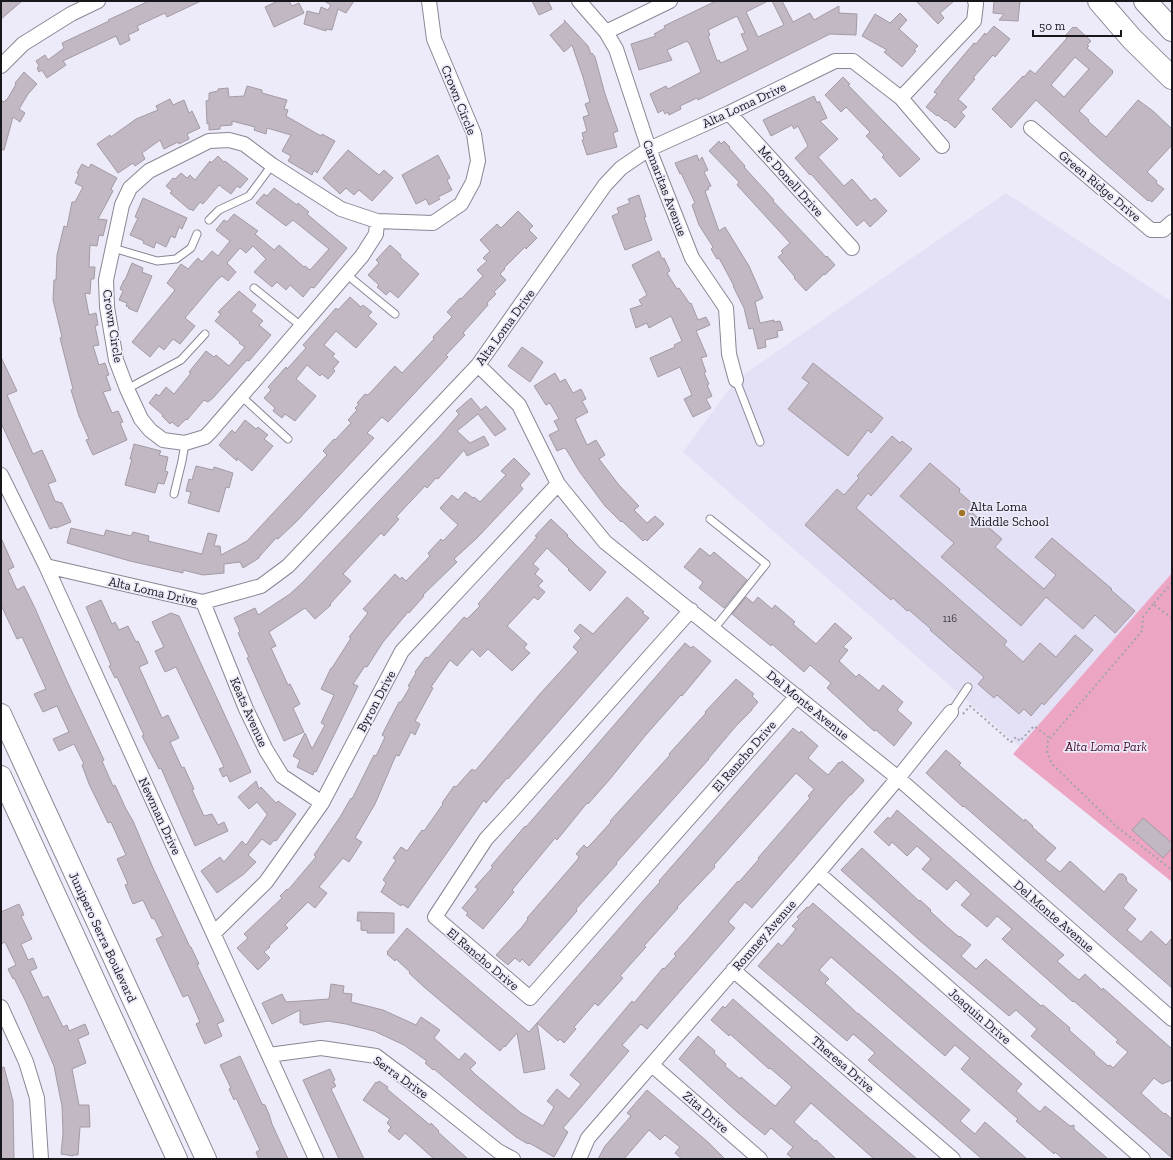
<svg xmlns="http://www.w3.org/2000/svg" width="1173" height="1160" viewBox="0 0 1173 1160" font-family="'Zilla Slab',serif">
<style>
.built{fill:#e4e0f5}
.green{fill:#eca6c3}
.building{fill:#c2b8c3;stroke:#a39aa4;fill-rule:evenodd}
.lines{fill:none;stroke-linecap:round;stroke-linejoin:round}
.service-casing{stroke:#8a8794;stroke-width:9}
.minor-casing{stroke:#8a8794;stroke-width:16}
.secondary-casing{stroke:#8a8794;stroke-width:22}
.primary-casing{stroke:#8a8794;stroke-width:24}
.path{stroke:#a4a3ae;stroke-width:2;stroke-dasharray:2 3;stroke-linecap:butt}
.service{stroke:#fff;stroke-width:7}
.minor{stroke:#fff;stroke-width:14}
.secondary{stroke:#fff;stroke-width:20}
.primary{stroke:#fff;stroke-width:22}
.poi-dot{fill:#a17727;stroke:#edebf9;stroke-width:1.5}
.labels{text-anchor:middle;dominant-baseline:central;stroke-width:3.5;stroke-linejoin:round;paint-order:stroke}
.number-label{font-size:11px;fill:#423f46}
.street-label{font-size:13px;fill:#18171c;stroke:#edebf9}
.poi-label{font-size:13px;fill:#18171c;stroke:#edebf9;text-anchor:start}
.park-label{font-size:13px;font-style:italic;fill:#4a102f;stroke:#edebf9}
</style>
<rect width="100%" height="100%" fill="#edebf9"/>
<path class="built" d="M1006,193L1172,302V573L1020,747L683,452L736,380Z"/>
<path class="green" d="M1172,573V882L1013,754Z"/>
<path class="building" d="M1,1H22L1,19Z
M149,1H201L167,17L165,13L137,26L139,30L128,35L130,40L120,45L116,36L63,61L66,65L47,78L42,70L39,72L37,68L39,66L36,61L45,55L48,60L64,48L62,43L109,21L108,20Z
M278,1H289L292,6L299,3L304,13L274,27L265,7Z
M324,1H354L346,13L338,9L332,30L326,29V31L304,24L307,11L319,14L321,7L328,10L331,5Z
M532,1H548L552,9L539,15Z
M716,1H768L746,12L758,37L784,25L772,1H782L793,22L810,13L814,20L839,6V13L857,14L856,35L830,34L698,100L697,98L680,106L681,109L669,115L668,112L665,114L663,110L658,113L650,94L666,86L668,89L701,72L690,45L687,41L667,50L672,60L639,70L631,44L656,36L654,34L665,28L664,26ZM737,16L745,33L741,34L748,50L721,63L719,60L717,61L708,36L710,35L708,30Z
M916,1H954L940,13L944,18L938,24Z
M994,1H1020L1018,21L999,20L1004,14L993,13Z
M900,13L907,20L899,29L918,46L914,50L916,51L902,67L884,52L887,50L862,36L875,14L890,23Z
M564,20L588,46L591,54L592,53L595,57L605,94L618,131L613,133L617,147L587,155L582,140H584L582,133L587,131L583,117L589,115L585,104L590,102L583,77L572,45L564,52L550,35L565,22Z
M994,26L1010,39L995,57L993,55L973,78L975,79L958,99L967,107L961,112L965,116L955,128L946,120L945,121L938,115L937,116L926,107L937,94L934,92L942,82V81L974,43L976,44L985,33L986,35Z
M1073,27L1075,28L1076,27L1091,41L1087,45L1089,46L1087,48L1113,71L1112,72L1113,73L1079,111L1089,120L1088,121L1106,137L1138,100L1153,111L1172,129V145L1147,172L1157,181L1156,183L1164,189L1152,202L1149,200L1148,201L1100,159L1036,100L1011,128L992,109L1023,76L1024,77L1030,70L1035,74L1067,38L1065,36ZM1075,57L1089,69L1064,97L1051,85Z
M24,72L37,84L28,94L19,109L25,113L20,122L13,117L4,150H1V100L4,102L8,98L16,84L15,83Z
M843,77L850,84L848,85L920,159L900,177L882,157L884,155L866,136L870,132L846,107L841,112L825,95Z
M247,86L262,90V93L287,100L284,109L288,110L286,116L321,136L322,134L335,141L317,173L314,170L312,175L288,161L291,156L282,151L291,135L267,128L266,134L254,130L255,127L232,121V125L220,126V129L209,130V123L207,124L206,101L209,100V93L218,91V89L228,88L229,97L244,96Z
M814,96L817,103L819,101L827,118L820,121L838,139L818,157L844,186L852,179L871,201L875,198L887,211L870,227L864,220L857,226L811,174L810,175L795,158L808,146L798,126L794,129L792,125L771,136L763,120Z
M170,99L173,105L184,100L189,113L192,111L200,128L187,134L189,139L179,144L178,142L164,149L160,140L142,153L145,159L135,166L133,163L118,173L97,144L110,135L111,137L136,119L158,110L156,106Z
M719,141L721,144L724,141L730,147L729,148L745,166L744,167L774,200L773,201L826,257L827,256L835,265L825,275L824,274L806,291L794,278L795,277L778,257L783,253L781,251L790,243L737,185L739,182L709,151Z
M348,150L379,175L384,170L393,178L372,201L359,190L354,195L346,188L340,194L323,178Z
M438,155L450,178L447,180L452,190L438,197L440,199L429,205L426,199L416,204L402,175Z
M697,155L699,161L702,157L708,170L704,172L711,186L708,187L709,189L705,191L719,231L725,227L749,266L763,298L755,302L760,323L774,320V322L780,321L783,330L777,331L778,337L765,340L766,347L758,349L753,328L749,329L744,308L733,286H734L719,258L717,259L711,249L713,247L699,225L692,205L695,203L681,173L680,174L675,163Z
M218,156L224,162L225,161L248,179L240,188L237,186L231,194L219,185L203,204L200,202L193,211L191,209L190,210L170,193L172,191L166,186L173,178L175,179L181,173L187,178L190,175L195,180L210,161L211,163Z
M82,164L89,168L91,164L117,178L111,189L113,191L98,219L107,220L103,236L99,235L97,246L90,245L89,267H95L94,279H91L90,294L85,293L89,315L96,313L98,325L95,326L99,345L93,346L99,365L105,363L109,375L106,376L111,390L103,392L112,413L118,411L123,422L120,423L127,440L93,455L86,440L89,439L79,416L71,390L73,389L60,338L62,337L53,300L54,280H56L57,255L64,226L67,227L72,202H75L83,187L75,183L79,174L77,173Z
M274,188L297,205L298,203L309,212L307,214L347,248L314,288L311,287L303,297L290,285L286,290L277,282L272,287L254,272L266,259L253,246L246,253L240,248L227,263L236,272L228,281L222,276L217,280L185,318L195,326L180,344L173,339L164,350L159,346L150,357L132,342L175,290L167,283L181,264L188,269L198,258L202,262L212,251L218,256L230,241L216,230L224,220L227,222L234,214L258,231L255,234L274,250L279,245L304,267L305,266L310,270L329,249L293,220L286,226L256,203L264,194L267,196Z
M639,195L646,217H644L652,240L625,250L612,216L619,213L617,208L630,203L628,199Z
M143,198L187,218L182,229L179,227L175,238L171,236L166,247L156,242L154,248L143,243L144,241L130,235L138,218L135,217Z
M518,211L533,226L529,230L537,238L526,249L525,247L504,268L505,269L500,274L506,280L494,292L496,294L487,303L488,305L463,333L465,335L446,355L448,357L388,422L382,417L367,433L374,438L297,521L278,539L276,538L259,557V558L243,568L240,562L224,564V573L203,575L183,570V573L130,561L67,543L71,528L104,536L106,530L131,536L133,532L149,536L148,541L202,554L208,533L217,535L214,546H220L221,555L247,541L327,455L323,451L334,439L335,440L351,423L348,420L357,410L355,408L359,404L357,403L365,394L367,395L369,394L395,366L402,373L434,339L433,337L452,317L447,312L460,298L461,299L483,276L477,270L487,261L483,258L490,251L480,240L497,224L501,228Z
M390,245L401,255L400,257L419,274L398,298L390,291L386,295L377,287L379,285L368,275L379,263L376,260Z
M659,251L662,259L664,258L670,271L667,273L677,289L679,288L690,304L691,303L698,320L706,317L710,325L696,331L707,356L701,358L706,372L704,373L709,384L707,385L712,396L706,399L711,408L693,417L684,399L692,395L680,367L658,377L650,358L675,347L674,345L682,341L671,316L649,328L647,323L636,328L630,309L642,305L639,300L647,295L632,265Z
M132,263L143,268L142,272L152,276L137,312L128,308L129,307L126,306L127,303L119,300L123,291L120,289L124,280H125Z
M239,291L256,305L251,311L263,321L259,325L271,335L249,361L247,360L213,398L208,402L204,400L187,420L186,419L178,427L172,422L170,424L162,416L163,415L149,403L156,394L159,396L166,387L174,394L191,373L189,372L206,351L214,357L216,355L229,366L245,347L239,343L240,342L215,321L221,314L218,312Z
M350,297L361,307L363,305L372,312L368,316L377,324L356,348L336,331L324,345L335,354L332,356L339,362L333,369L335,371L328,379L322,374L320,376L307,365L296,379L316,396L295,421L285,414L282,418L273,411L275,408L264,398L271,390L268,387L286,367L287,369L306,348L303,345L336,308L338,310Z
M522,347L543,362L530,382L508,366Z
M1,357L17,391L7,395L33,454L42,450L56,481L48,484L55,501L62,503L71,522L56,528L55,527L50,529L1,423Z
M813,363L883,418L871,433L868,430L848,456L788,409L809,383L802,378Z
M555,373L560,382L565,379L573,393L581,389L586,399L582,401L588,412L575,419L587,445L596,440L605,455L599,459L619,485L639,506L634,510L647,523L655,516L664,524L647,541L645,539L643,541L622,521L621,522L605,506L579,471L566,449L564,448L557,451L549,435L559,430L554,421L559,419L550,403L546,405L534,386Z
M471,398L481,410L486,406L506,429L495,436L478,414L457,431L470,443L484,436L489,445L467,456L464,450L438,479L436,478L427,488L425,486L396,517L399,519L384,536L381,533L343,574L351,581L330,604L331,605L315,619L305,608L269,632L276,646L271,648L288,685L290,684L300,704L293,708L304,732L284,741L247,658L249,657L238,633L240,631L234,618L255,608L258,615L290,594L303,582L440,436L459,414L456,411Z
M245,420L256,429L258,427L268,435L264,439L273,446L252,471L237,458V461L219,445L232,430L235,433Z
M892,436L900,443L902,441L912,449L871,496L868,493L856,508L1007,641L1004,645L1023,662L1040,643L1056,657L1075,635L1093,650L1044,705L1042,703L1031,716L1024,709L1019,714L997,695L994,698L978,684L984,677L930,630L931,629L909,610L907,611L893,598L891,600L805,525L837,489L844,495L859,478L857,476Z
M134,444L161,451L159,455L168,457L165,471L168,472L164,484L158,483L155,493L125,485L132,459H130Z
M514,458L530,474L520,485L523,489L477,538L454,559L457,562L423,595L424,596L409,613L408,612L383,642L367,667L365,666L353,684L358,686L316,772L314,771L313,775L297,767L300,760L293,756L305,733L312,749L325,725L321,723L334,695L321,689L331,668H332L351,638L349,637L368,613L363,609L395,574L400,579L402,577L406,581L430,556L428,553L441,539L443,541L458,525L440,508L452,495L458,500L465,492L473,498L474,497L480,502L506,475L501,471Z
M930,463L960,489L959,492L974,505L969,510L1002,539L995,547L1044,589L1056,575L1035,557L1052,538L1112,589L1111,590L1135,611L1115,633L1095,615L1083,629L1046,597L1021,626L941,557L954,543L900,496Z
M196,466L213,470L214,467L233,473L229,488L226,487L219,512L188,503L191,492L186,491L189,479L192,480Z
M551,519L568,535L567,536L577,546L606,572L590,591L568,570L569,569L547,548L533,564L539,569L535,574L543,581L538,586L545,592L538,600L534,597L507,626L527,644L524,648L530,653L512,671L488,649L480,657L472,649L457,666L450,660L431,687L433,688L415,721L420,724L415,735L411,732L399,756L396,755L375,804L355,838L362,842L349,862L343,858L319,887L327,893L315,908L308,902L285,925L288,928L269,946L270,947L264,952L270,958L258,970L237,948L248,938L244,934L282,898L280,896L287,889L288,890L316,857L314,855L340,817L351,798L352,799L374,755L376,756L385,737L382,735L387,725L399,702H401L410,687L408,686L416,673L415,672L426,657L428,658L464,617L467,619L480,606L478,604L532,543L537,537L535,536Z
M1,538L14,567L8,570L17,590L24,586L34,606L66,679L104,760L102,761L113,786L115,785L126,809L133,821L153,868L190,947H191L199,964L197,965L224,1021L217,1024L222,1036L205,1044L196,1024L200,1022L188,995L183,997L156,939L163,936L154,918L152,919L143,900L133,904L125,885L128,884L117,859L126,855L111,822L108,823L89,784L82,765L84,764L74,744L59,751L53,739L69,732L57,706L43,712L34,694L46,689L22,637L17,639L1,605Z
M700,548L710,556L714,552L747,580L724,608L699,588L703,582L684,567Z
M627,597L644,612L642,613L649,618L508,779L507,778L486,803L484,800L408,908L402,904L401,906L381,892L386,883L383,880L396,860L393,858L401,847L407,851L422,830L424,831L443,804L442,803L454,786L456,787L472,769L475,771L539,695L578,652L573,647L581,638L574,631L580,624L593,634Z
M746,597L753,603L758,597L772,609L775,605L795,622L793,624L816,644L835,623L852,638L843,647L848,650L839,661L856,677L859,674L879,691L883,685L903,702L897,710L912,723L894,746L876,730L874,731L827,688L831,683L810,665L804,672L772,644L771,646L732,614Z
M101,600L112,624L115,622L119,630L128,626L136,642L138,641L148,663L139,667L162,718L168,715L179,738L170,742L182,768L184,767L194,789L192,790L204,816L212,814L218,825L224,822L228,831L195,846L161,768L159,769L142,736L144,735L117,677L115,678L109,666L111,665L86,607Z
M171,613L179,616L251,772L230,782L227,775L223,777L219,769L224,767L176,667L165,672L155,651L164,647L152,622Z
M685,643L691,648L693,646L711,661L682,696L681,695L645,736L610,779L588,804L587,803L557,840L555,838L512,890L514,892L483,929L466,915L468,913L462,908L478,889L475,887L493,867L491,866L525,826L526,827L545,805Z
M736,679L754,694L752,696L758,702L752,709V710L736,726L708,759H709L616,863L617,864L576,909L577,911L529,966L522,959L520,962L515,958L508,965L496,955L522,927L528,919L527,918L578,859L579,856L576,854L584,845L587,848L593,842L611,822L610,821L670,755L669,754L706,713L705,712Z
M793,728L799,733L801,731L818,746L808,758L828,775L839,762L840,763L842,761L864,780L863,782L851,795H850L752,908L745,902L728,922L735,928L647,1029L641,1024L622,1045L629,1051L563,1128L568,1132L554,1157L529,1143L528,1144L516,1137L480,1108L434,1069L433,1070L425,1063L427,1061L404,1045L374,1031L346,1024L328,1021L303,1025V1023H300V1010L272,1024L262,1003L282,994L286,1002L329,999L331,984L344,986L343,993L352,994L351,1002L383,1010L416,1025L421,1017L440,1030L434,1038L459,1060L465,1053L476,1063L470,1069L476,1075L521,1113L543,1126L554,1107L547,1101L557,1089L569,1099L581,1084L570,1075L632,1001L634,1003L663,968L664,969L676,956L674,954L686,941L738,881L739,882L759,859L758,858L810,798L808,796L814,789L796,773L714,865L715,867L677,907L678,908L644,946L646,947L620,976L623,978L598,1006L595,1003L574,1027L576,1029L564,1043L560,1039L558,1041L537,1023L642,902L660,882L659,881Z
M946,750L961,763L959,765L1024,821L1025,819L1033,826L1032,827L1056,848L1045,860L1060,872L1070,861L1104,892L1119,874H1123L1126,877L1127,882L1137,890L1123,908L1136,919L1127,930L1141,942L1151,931L1166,945L1172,938V988L964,806L963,807L926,773Z
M256,781L259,789L261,787L276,803L278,801L296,814L276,841L274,840L270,845L262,839L248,855L256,862L244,874L217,893L201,871L220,857L224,862L242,841L246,845L267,815V813H266L257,802L249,809L238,797Z
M897,810L1064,955L1057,961L1075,977L1079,980L1085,974L1102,990L1103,988L1172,1049V1080L1162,1084L1154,1078L1141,1093L1164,1114L1165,1113L1172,1119V1158L1031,1036L1037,1029L1016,1010L1009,1016L918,939L841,870L862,848L919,901L920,900L931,910L930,911L944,924L959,937L960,936L971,945L961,956L976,969L986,959L1041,1006L1043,1005L1070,1028L1069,1030L1095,1053L1094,1054L1108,1066L1110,1065L1113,1068L1128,1052L1116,1042L1118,1040L1074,1001L1073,1002L1002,939L1012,929L997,916L987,927L973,915L961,905L971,894L956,880L947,890L922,869L931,859L917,846L907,856L892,842L889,846L874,832L888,817L890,819Z
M1143,818L1172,843V848L1163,858L1132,830Z
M813,903L1022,1084L1016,1091L1036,1109L1040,1112L1045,1106L1070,1126L1074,1125V1129L1108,1159H1063L1055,1152L1054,1154L1016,1121L1018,1119L961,1069L970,1058L955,1045L945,1056L831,957L819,970L829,979L825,983L858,1014V1013L970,1110L960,1121L975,1134L985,1122L1027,1159H982L868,1060L875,1053L858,1038L853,1034L847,1041L758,966L778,943L782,946L796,929L792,926L799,919L797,917L807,907L808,908Z
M19,904L24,915L21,916L32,939L21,944L28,960L33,958L37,968L30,971L43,998L48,996L63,1027L67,1025L69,1031L85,1024L89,1034L78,1039L86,1063L72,1069L79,1105H89L90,1127H80L78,1155H73V1156L61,1154L63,1133L62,1106L54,1066L26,1002L14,978L13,979L8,969L16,965L5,942L1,944V912Z
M358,912L394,913V933H367L368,931L361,930V921H357Z
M407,928L529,1032L537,1023L545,1069L524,1073L517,1033L505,1047L504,1046L500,1051L424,987L409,973L410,972L396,959L395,961L387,954L388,953L387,952Z
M733,999L849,1101L917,1159H874L811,1103L794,1122L815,1141L816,1140L836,1159H793L787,1154L793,1147L781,1137L771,1128L765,1135L737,1112L679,1059L698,1036L715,1051L714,1053L726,1064L725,1066L740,1079L741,1077L775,1106L792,1087L770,1068L769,1069L730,1034L729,1036L711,1020L723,1006L725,1008Z
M240,1056L262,1104L265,1105L269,1114L272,1124L288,1159H259L256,1152L260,1150L236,1098L234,1100L229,1089L231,1088L220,1065Z
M4,1067L13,1101L14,1159H1V1068Z
M330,1069L335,1080L333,1081L336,1086L331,1089L364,1159H339L303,1080Z
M379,1081L388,1087L387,1089L430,1125L431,1123L439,1131L438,1132L468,1159H434L405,1133L399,1140L388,1131L391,1127L387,1123L390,1119L363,1100L376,1082L378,1083Z
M647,1090L709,1143L725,1159H682L675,1153L680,1147L665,1135L660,1140L649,1130L624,1159H598L605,1146L631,1116L627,1113Z"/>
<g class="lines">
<defs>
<path id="service" d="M209,220L219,210L249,196L272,165
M113,248L157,261L176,259L191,248L197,234
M346,274L395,314
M254,288L301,326
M736,380L760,442
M127,389L181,360L205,334
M241,396L288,439
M174,494L182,461L185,443
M710,519L766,564L714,629
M951,712L968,687"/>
<path id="minor" d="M579,1L606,32L616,49L649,149L692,258L726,308L729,354L736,380
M606,32L670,1
M1,66L23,44L71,14L98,1
M901,98L974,21L976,4L975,1
M729,113L852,248
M1031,128L1151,230H1163L1172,222
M377,221L376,234L362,256L211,431L205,437L185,443L163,440L150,430L141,419L127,389L116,360L107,307L106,280L122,205L130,188L149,171L209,141L229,140L244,144L272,165L341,209L377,221L433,223L461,204L473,182L478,161L474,134L434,39L429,1
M478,365L519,405L558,484L605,542L898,778L1172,1019
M1,475L46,566L316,1159
M46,566L203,602L261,586L288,566L478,365L605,185L621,168L649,149L729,113L835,61H853L901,98L942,146
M203,602L246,709L266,750L282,776L322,803
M691,610L511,812L486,839L435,917L530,998L797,696
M818,873L1143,1159
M214,933L266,882L322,803L402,651L558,484
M733,970L953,1159
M1,1007L26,1062L37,1098L41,1159
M269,1055L321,1048L376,1056L429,1096L498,1151L513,1159
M652,1065L760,1159
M579,1159L588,1138L818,873L898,778L951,712"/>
<path id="secondary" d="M1,714L206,1159
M1,776L177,1159"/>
<path id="primary" d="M1099,1L1132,39L1172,78
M1145,1L1172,30"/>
</defs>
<use href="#service" class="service-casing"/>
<use href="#minor" class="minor-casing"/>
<use href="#secondary" class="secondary-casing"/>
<use href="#primary" class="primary-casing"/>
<path class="path" d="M1172,583L1153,604L1172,618
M1153,604L1143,617L1142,631L1048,741L1047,752L1052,764L1117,827L1172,870
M963,714L970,706L1011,742L1016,737L1020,741L1034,726L1050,738"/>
<use href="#service" class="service"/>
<use href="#minor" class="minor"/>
<use href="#secondary" class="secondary"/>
<use href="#primary" class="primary"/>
</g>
<circle class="poi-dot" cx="962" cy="513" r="4"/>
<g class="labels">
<g class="number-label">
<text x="950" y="618">116</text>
</g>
<g class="street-label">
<text transform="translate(459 100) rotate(68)">Crown Circle</text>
<text transform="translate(744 105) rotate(-25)">Alta Loma Drive</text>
<text transform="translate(791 181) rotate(48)">Mc Donell Drive</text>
<text transform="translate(1100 186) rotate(40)">Green Ridge Drive</text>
<text transform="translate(665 188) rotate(69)">Camaritas Avenue</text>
<text transform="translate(113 326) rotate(81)">Crown Circle</text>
<text transform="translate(505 327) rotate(-54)">Alta Loma Drive</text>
<text transform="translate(153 591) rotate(13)">Alta Loma Drive</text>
<text transform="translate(376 701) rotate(-62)">Byron Drive</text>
<text transform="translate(808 705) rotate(39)">Del Monte Avenue</text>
<text transform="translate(249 712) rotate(66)">Keats Avenue</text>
<text transform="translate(744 756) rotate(-49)">El Rancho Drive</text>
<text transform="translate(160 816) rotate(65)">Newman Drive</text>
<text transform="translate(1054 916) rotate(41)">Del Monte Avenue</text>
<text transform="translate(764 935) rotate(-49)">Romney Avenue</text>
<text transform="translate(103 937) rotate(65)">Junipero Serra Boulevard</text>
<text transform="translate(483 959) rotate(40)">El Rancho Drive</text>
<text transform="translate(980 1016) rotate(41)">Joaquin Drive</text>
<text transform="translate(843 1064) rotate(41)">Theresa Drive</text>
<text transform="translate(401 1077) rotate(35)">Serra Drive</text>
<text transform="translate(706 1112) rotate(41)">Zita Drive</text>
</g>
<g class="poi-label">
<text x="970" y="506">Alta Loma<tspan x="970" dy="15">Middle School</tspan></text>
</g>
<g class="park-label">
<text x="1106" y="746">Alta Loma Park</text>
</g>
</g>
<rect width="1173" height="1160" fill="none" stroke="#18171c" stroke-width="4"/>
<path d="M1033 30v6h88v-6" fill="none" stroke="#18171c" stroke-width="2"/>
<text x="1039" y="30" font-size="12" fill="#18171c" stroke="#edebf9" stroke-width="3" paint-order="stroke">50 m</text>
</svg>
